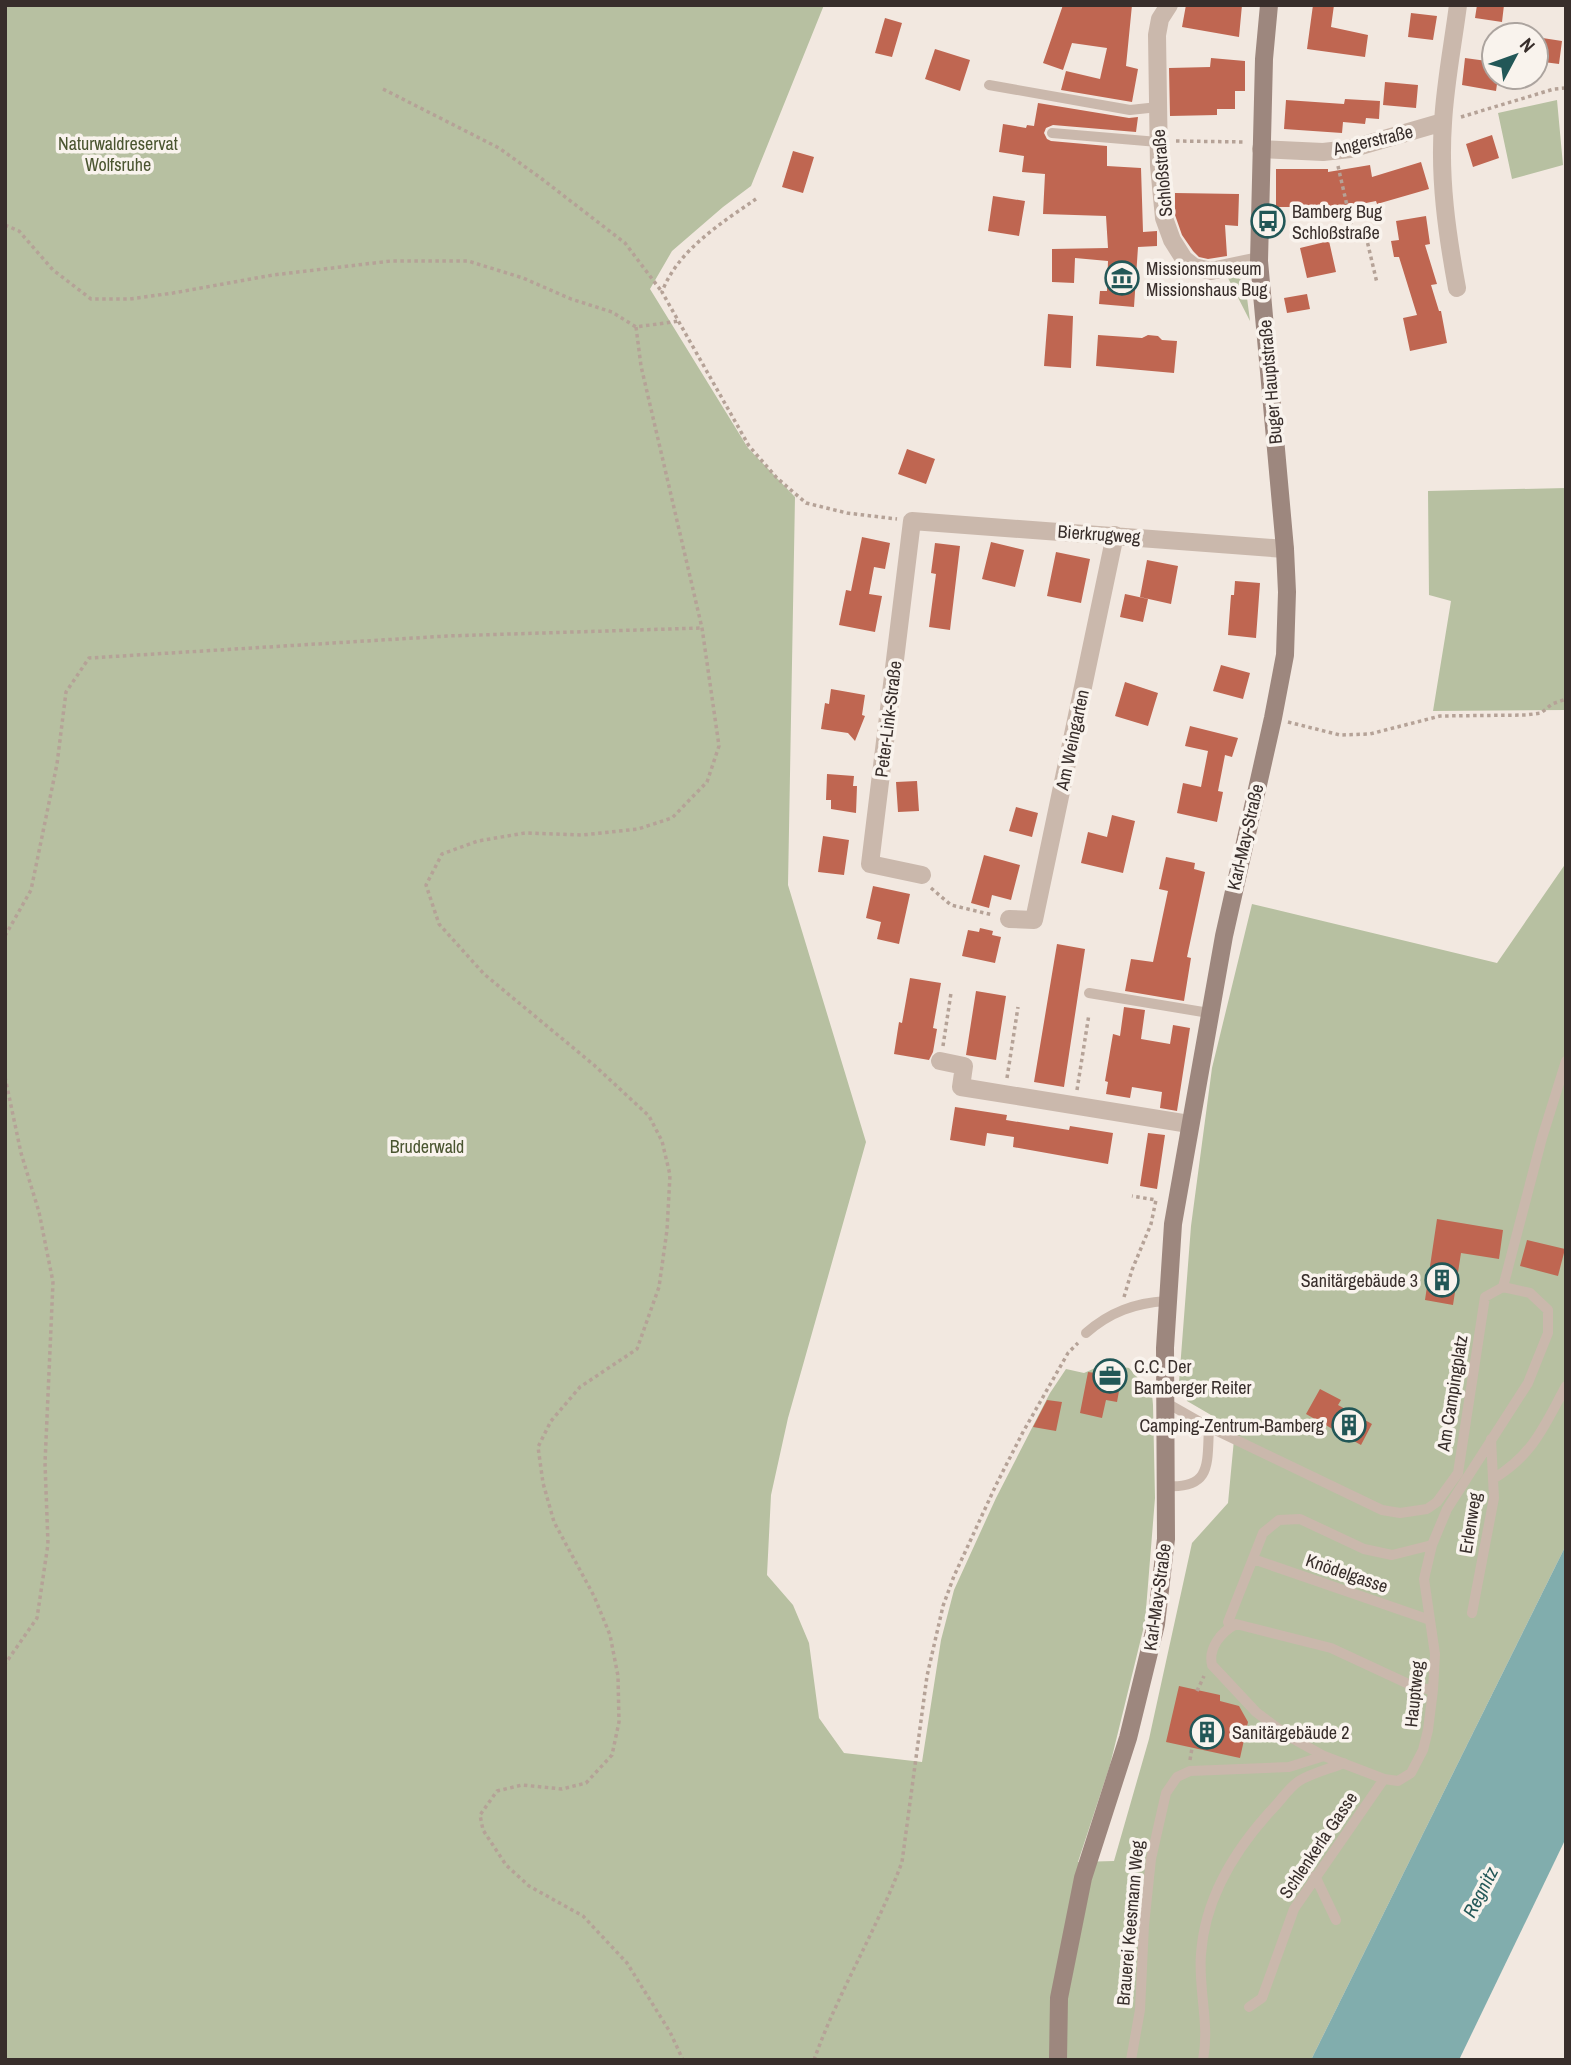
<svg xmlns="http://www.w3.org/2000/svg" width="1571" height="2065" viewBox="0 0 1571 2065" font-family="'Archivo Narrow',sans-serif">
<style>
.green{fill:#b7c0a1}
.water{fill:#81adad}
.building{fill:#bf6651}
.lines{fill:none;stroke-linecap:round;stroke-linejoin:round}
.path{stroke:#b5a297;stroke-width:3.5;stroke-dasharray:3.5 3.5;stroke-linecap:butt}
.lane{stroke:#cab8ac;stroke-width:10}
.street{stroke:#cab8ac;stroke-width:18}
.secondary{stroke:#9d877e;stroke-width:18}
.labels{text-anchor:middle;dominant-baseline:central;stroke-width:7;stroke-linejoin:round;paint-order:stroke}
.street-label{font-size:18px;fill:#382e2b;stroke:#f9f3ed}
.park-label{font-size:18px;fill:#4a5530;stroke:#f9f3ed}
.poi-label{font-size:18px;fill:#382e2b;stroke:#f9f3ed;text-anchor:start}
.water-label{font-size:19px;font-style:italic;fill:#225757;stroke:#f9f3ed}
</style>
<rect width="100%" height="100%" fill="#f2e8e0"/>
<path class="green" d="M5,5H824L751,186L723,207L672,251L650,289L748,448L795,497L788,885L866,1142L788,1418L771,1495L767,1575L793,1605L809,1643L819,1718L844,1753L922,1762L941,1640L954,1590L996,1498L1050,1393L1066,1369L1084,1373L1104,1364L1129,1368L1152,1394L1153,1405L1155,1498L1145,1622L1110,1765L1078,1862L1114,1861L1149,1739L1192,1543L1228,1503L1235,1429L1187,1401L1179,1382L1191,1226L1212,1068L1252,904L1497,963L1566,863V1545L1311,2060H5Z
M1557,100L1563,165L1512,179L1498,113Z
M1236,277L1245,282L1250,321L1228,278Z
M1566,488V710L1433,711L1451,601L1429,595L1428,491Z"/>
<path class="water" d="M1566,1545V1838L1459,2060H1311Z"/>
<path class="building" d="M1063,5H1132L1126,66L1138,69L1132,102L1061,90L1066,71L1100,79L1107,48L1072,43L1063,70L1043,63Z
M1186,5H1242L1239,37L1182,27Z
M1313,5H1334L1331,27L1368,35L1365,57L1307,49Z
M1477,5H1504L1502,22L1475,18Z
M1411,13L1437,16L1433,40L1408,37Z
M885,18L902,23L892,57L875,53Z
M1536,37L1562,41L1559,64L1536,61Z
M935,49L970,60L960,91L925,79Z
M1211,58L1245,61V91H1235V109H1217V115L1170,116L1169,68L1210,67Z
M1465,58L1494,62V77H1498L1496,91L1462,85Z
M1385,82L1418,85L1416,108L1383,105Z
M1345,99L1380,101L1379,119L1366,118L1365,124L1343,122L1342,133L1284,129L1286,100L1344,104Z
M1038,103L1129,118L1138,117L1136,132L1053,125L1046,128L1044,133L1047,139L1051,141L1107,146V166L1141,168L1143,232L1157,231V246L1138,247L1134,307L1099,304L1100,291H1107L1108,261L1075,258L1074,283L1052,282V249L1108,248L1106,216L1043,214L1045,174L1022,172L1024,156L999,152L1003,124L1026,128L1027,125L1034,126Z
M1492,135L1499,158L1473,167L1466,144Z
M793,151L814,157L803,193L782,187Z
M1421,162L1429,189L1377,204L1376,201L1346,207H1276V169H1328V172L1370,165L1372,177Z
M1175,193L1239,194L1238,226L1225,225L1227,256L1208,259L1199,257L1193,251L1182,235L1175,215Z
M993,196L1025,201L1019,236L988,231Z
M1426,216L1430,244L1425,245L1437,284L1431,285L1439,311H1441L1447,343L1410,351L1403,318L1417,315L1399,257H1394L1391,241L1399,240L1396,221Z
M1329,241L1336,272L1307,278L1300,248Z
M1307,294L1310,309L1287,313L1284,298Z
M1048,314L1073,316L1071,368L1044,366Z
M1098,335L1142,338L1148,335L1158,336L1162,340L1177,341L1174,373L1096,366Z
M907,449L935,459L926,484L898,474Z
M862,537L890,543L885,569L874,567L869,594L882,596L875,632L839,625L846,590L851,591Z
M991,542L1024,550L1015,587L982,579Z
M935,543L960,546L950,630L929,627L936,574L931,573Z
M1056,552L1090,559L1081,603L1047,596Z
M1147,560L1178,566L1171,604L1140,597Z
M1235,581L1260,583L1256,638L1228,635L1231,595H1234Z
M1125,594L1148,599L1143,622L1120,617Z
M1221,665L1250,673L1243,699L1213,691Z
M1125,682L1158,693L1148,726L1115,716Z
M831,689L865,695L862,715L865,716L855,741L848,733L821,729L825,703L829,704Z
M1190,726L1238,738L1232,757L1225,755L1218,791L1223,792L1217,822L1177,813L1183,783L1201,787L1208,751L1185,746Z
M827,774L854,776L853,786H857L856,813L831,809V800H826Z
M917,781L919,811L898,812L896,782Z
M1016,807L1038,813L1032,837L1009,831Z
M1112,815L1135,821L1123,873L1081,863L1088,832L1107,837Z
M823,836L849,840L844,875L818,872Z
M984,855L1020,865L1011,900L992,895L989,908L971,903Z
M1166,857L1195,863L1194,869L1205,872L1187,957L1191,958L1184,1001L1125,991L1131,959L1153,962L1168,891L1159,889Z
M873,886L910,894L899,944L877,939L881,922L866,918Z
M980,928L993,931L992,935L1001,937L995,963L962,956L968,930L979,932Z
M1057,944L1085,949L1064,1087L1034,1082Z
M910,978L941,983L933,1028L937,1029L933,1052L929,1060L894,1054L899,1022L902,1023Z
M976,991L1006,996L996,1060L966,1055Z
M1124,1007L1145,1010L1141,1039L1170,1044L1173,1025L1190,1028L1177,1111L1160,1108L1162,1092L1132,1087L1130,1098L1106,1094L1108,1082L1105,1081L1113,1034L1120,1036Z
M955,1107L1007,1115L1006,1120L1069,1130L1070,1126L1113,1133L1108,1164L1013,1147L1014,1137L987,1133L985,1146L950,1140Z
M1148,1133L1165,1135L1157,1189L1140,1186Z
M1437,1219L1503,1230L1499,1259L1461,1253L1453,1305L1425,1300Z
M1527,1240L1565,1249L1558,1276L1520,1266Z
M1105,1365L1123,1369L1117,1402L1106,1400L1102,1418L1080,1413L1088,1372L1103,1374Z
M1320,1389L1341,1400L1338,1405L1372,1424L1361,1445L1306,1414Z
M1047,1400L1062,1402L1056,1431L1033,1427Z
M1179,1686L1220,1695V1701L1239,1706L1248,1722L1240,1758L1166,1742Z"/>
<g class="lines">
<path class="path" d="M383,89L499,148L542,179L625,243L662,292
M1461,117L1554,89L1566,88
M1176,141L1245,142
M1338,166L1353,232H1365L1377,283
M756,199C721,223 677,251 662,292L749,446L777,478L806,503L847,513L897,519
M5,225L19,231L53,270L91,299H130L173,293L273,275L391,261H468L523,278L571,299L612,312L636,327L679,321
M636,327L641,366L702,628L719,746L707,782L672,818L638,829L582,835L525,833L478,841L442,854L426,885L439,924L484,974L594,1065L649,1116L662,1141L670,1175L667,1230L659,1287L637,1349L580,1387L551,1421L538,1447L543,1483L554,1522L594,1596L610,1635L618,1676L619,1722L612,1755L586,1783L562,1789L522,1785L497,1791L480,1815L483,1830L506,1865L529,1886L583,1916L627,1963L670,2032L683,2060
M1288,722L1340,735L1370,734L1440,716L1526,715L1541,713L1552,704L1566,699
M931,888L951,905L993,915
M5,936L31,890L57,764L66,692L89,658L447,636L701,628
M943,1046L951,993
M5,1077L21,1153L39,1212L53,1282L45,1463L48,1544L37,1618L5,1664
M1007,1078L1018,1007
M1077,1090L1089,1014
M1124,1297L1132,1270L1151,1224L1156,1200L1132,1196
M1197,1691L1204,1676
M1190,1760L1192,1748
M814,2060C838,1992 877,1930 902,1862L927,1676L943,1606L954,1576L996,1485L1023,1432L1068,1353L1078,1343"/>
<path class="lane" d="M989,85L1130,110L1158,107
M1052,133L1158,142
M1089,993L1209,1013
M1503,1287L1542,1138L1566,1061
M1086,1333C1110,1312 1135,1303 1166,1301
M1165,1402L1209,1427L1382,1510L1400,1513L1427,1509L1437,1502L1458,1473L1485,1297L1503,1287
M1493,1479C1534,1454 1544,1426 1566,1386
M1166,1486C1212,1489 1207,1464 1209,1427
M1253,1559L1430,1620
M1472,1613L1494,1498L1491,1439
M1230,1627L1228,1622L1263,1533L1279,1520L1300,1519L1364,1549L1392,1555L1432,1545
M1433,1690L1415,1687L1331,1648L1236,1624C1221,1632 1208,1648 1212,1665L1256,1712L1288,1736L1324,1756L1384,1779L1398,1781L1411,1773L1423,1750L1428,1730L1433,1690L1435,1654L1424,1579L1432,1545L1447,1509L1528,1383L1548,1333V1310L1530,1293L1503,1287
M1315,1876L1336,1920
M1249,2007L1262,1998L1294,1909L1384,1779
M1131,2060L1140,2010L1144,1925L1151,1859L1166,1793L1177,1777L1190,1771L1289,1767L1324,1756
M1203,2060C1210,2024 1198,1989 1201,1954C1205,1896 1238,1845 1277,1804C1283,1797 1291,1786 1299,1781C1312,1773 1329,1769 1344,1763"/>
<path class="street" d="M1169,5L1160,19L1157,35L1159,166L1164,218L1172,240L1184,259L1194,267L1211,271L1259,261
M1261,149L1323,152L1350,149L1443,122
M1457,288C1447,234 1439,178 1443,123C1445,84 1453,44 1458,5
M922,875L870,864L912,521L1285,549
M1009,919L1034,920L1115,535
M940,1061L964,1066L961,1087L1189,1124"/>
<path class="secondary" d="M1058,2060L1059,1998L1083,1878L1128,1738L1156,1624L1166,1539L1165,1348L1173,1224L1224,936L1273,718L1285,655L1287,592L1285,549L1259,261L1264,59L1269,5"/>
</g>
<defs>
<symbol id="bus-ring" viewBox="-11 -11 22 22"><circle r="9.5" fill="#f9f3ed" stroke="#225757" stroke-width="1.5"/><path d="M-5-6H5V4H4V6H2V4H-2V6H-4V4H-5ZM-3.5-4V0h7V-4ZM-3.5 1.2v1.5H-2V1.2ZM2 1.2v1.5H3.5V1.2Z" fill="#225757"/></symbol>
<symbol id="museum-ring" viewBox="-11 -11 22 22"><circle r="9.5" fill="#f9f3ed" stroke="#225757" stroke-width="1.5"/><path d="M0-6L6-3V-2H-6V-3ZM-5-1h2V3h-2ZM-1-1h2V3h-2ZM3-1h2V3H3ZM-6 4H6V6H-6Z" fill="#225757"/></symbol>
<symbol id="building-ring" viewBox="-11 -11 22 22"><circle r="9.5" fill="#f9f3ed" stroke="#225757" stroke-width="1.5"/><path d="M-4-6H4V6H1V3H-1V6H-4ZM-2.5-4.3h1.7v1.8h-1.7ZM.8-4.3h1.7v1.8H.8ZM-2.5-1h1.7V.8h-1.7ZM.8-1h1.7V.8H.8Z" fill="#225757"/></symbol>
<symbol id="office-ring" viewBox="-11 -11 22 22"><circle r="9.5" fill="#f9f3ed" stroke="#225757" stroke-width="1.5"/><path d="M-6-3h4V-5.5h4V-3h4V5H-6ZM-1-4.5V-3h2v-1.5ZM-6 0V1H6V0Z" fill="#225757"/></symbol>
</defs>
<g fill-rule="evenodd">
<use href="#bus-ring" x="1249" y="202" width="38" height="38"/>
<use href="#museum-ring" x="1103" y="259" width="38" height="38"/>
<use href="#building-ring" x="1423" y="1261" width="38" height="38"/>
<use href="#office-ring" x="1091" y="1357" width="38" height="38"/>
<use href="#building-ring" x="1330" y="1406" width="38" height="38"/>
<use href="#building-ring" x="1188" y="1713" width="38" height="38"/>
</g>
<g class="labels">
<g class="street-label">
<text transform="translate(1373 140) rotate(-13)">Angerstraße</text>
<text transform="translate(1162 173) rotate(-95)">Schloßstraße</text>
<text transform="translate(1270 382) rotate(-95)">Buger Hauptstraße</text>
<text transform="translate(1099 534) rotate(4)">Bierkrugweg</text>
<text transform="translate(888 719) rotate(-83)">Peter-Link-Straße</text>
<text transform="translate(1072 740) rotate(-78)">Am Weingarten</text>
<text transform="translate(1245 837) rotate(-77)">Karl-May-Straße</text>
<text transform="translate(1452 1393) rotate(-81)">Am Campingplatz</text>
<text transform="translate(1470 1523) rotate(-81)">Erlenweg</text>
<text transform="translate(1347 1573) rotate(19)">Knödelgasse</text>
<text transform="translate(1157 1597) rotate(-82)">Karl-May-Straße</text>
<text transform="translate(1414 1694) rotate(-84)">Hauptweg</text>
<text transform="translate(1318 1845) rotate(-56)">Schlenkerla Gasse</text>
<text transform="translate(1130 1923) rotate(-85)">Brauerei Keesmann Weg</text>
</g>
<g class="park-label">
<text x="118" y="143">Naturwaldreservat<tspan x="118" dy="21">Wolfsruhe</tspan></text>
<text x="427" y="1146">Bruderwald</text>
</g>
<g class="poi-label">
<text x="1292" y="211">Bamberg Bug<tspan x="1292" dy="21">Schloßstraße</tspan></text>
<text x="1146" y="268">Missionsmuseum<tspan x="1146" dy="21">Missionshaus Bug</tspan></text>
<text x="1418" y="1280" text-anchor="end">Sanitärgebäude 3</text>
<text x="1134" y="1366">C.C. Der<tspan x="1134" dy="21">Bamberger Reiter</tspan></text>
<text x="1324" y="1425" text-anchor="end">Camping-Zentrum-Bamberg</text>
<text x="1232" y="1732">Sanitärgebäude 2</text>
</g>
<g class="water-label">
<text transform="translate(1480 1892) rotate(-63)">Regnitz</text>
</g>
</g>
<rect width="1571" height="2065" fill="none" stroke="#382e2b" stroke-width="14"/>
<g transform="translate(1515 56) rotate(49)"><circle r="33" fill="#f9f3ed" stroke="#aca49f" stroke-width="2"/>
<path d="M0-5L12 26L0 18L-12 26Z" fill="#225757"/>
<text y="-10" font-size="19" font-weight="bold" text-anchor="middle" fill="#382e2b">N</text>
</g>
</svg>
